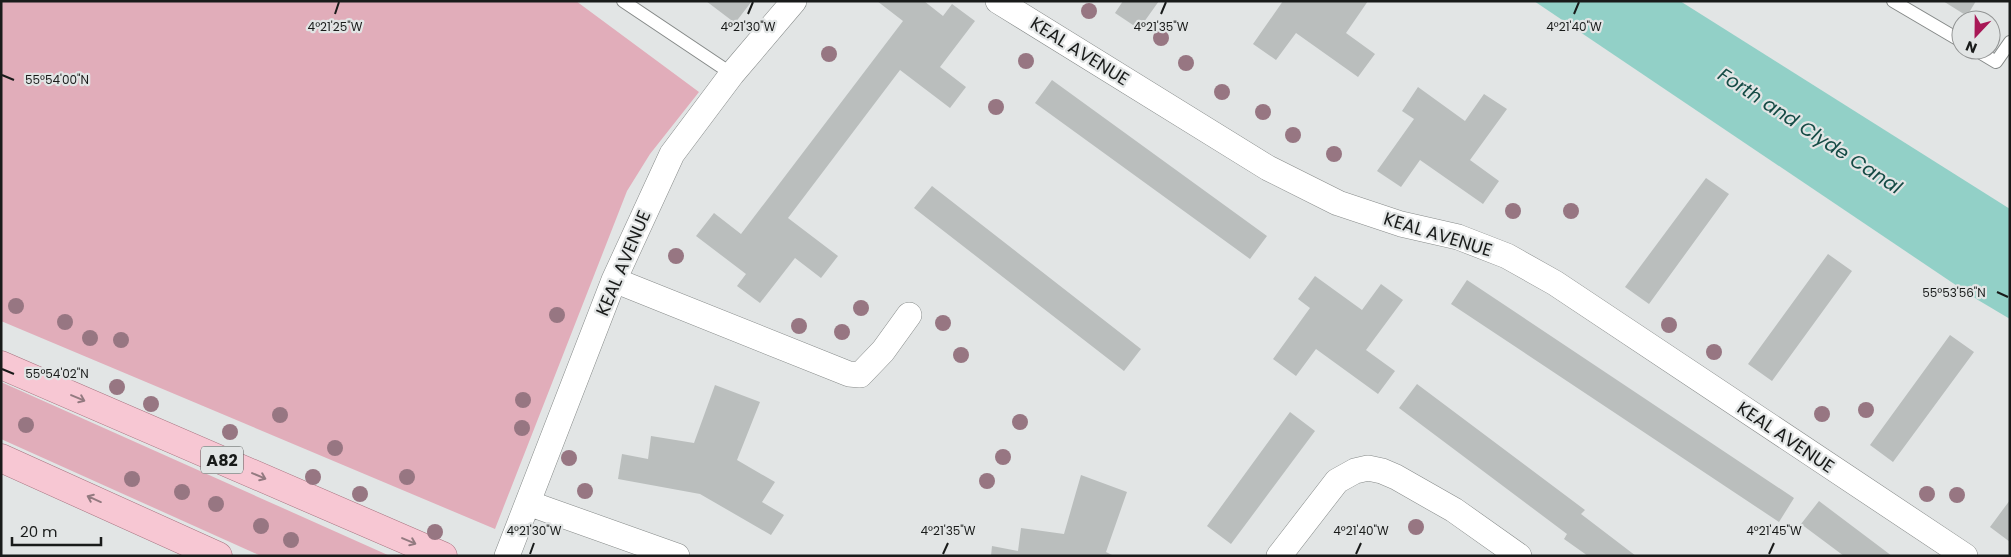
<svg xmlns="http://www.w3.org/2000/svg" width="2011" height="557" viewBox="0 0 2011 557" font-family="Poppins,sans-serif">
<style>
.green{fill:#e1adba}
.water{fill:#92d0c7}
.building{fill:#babebd}
.lines{fill:none;stroke-linecap:round;stroke-linejoin:round}
.lane-casing{stroke:#868a89;stroke-width:14}
.street-casing{stroke:#868a89;stroke-width:26}
.primary-casing{stroke:#a6727f;stroke-width:29}
.lane{stroke:#fff;stroke-width:12}
.street{stroke:#fff;stroke-width:25}
.primary{stroke:#f7c7d3;stroke-width:28}
.tree{fill:#977682}
.oneway{stroke:#937a80}
.ticks{fill:none;stroke:#191b1a;stroke-width:2}
.labels{text-anchor:middle;dominant-baseline:central;stroke-width:4.5;stroke-linejoin:round;paint-order:stroke}
.shield{fill:#e2e5e5;stroke:#555857;stroke-width:1}
.shield-label{font-size:16px;font-weight:bold;fill:#191b1a}
.street-label{font-size:18px;fill:#191b1a;stroke:#e2e5e5}
.water-label{font-size:19px;font-style:italic;fill:#154b45;stroke:#e2e5e5}
.ticks-label{font-size:12px;text-anchor:middle;fill:#191b1a;stroke:#e2e5e5;stroke-width:4.5;stroke-linejoin:round;paint-order:stroke}
</style>
<rect width="100%" height="100%" fill="#e2e5e5"/>
<path class="green" d="M1,1H576L699,92L650,154L627,191L495,529L1,321Z
M1,382L390,556H261L1,439Z"/>
<path class="water" d="M1534,1H1680L2010,209V319L1978,300Z"/>
<path class="building" d="M706,1H752L735,23Z
M877,1H924L943,16L952,4L975,21L940,67L966,87L950,108L900,70L788,218L838,256L821,278L795,258L760,303L737,286L746,274L696,236L714,213L741,234L903,21Z
M1123,1H1159L1139,29L1115,13Z
M1283,1H1368L1346,33L1375,54L1358,77L1296,33L1276,60L1253,44Z
M1943,1H1976L1967,16Z
M1052,80L1267,236L1250,259L1035,103Z
M1418,87L1465,121L1484,94L1507,109L1470,160L1499,181L1483,204L1420,160L1401,187L1377,171L1414,119L1402,111Z
M1706,178L1729,194L1649,304L1625,287Z
M932,186L1141,349L1124,371L914,208Z
M1828,254L1852,271L1772,381L1748,364Z
M1315,276L1362,310L1381,284L1403,300L1366,350L1395,371L1378,394L1316,349L1296,376L1273,359L1310,308L1298,299Z
M1467,280L1794,498L1779,522L1451,304Z
M1950,335L1974,352L1893,462L1870,445Z
M1417,384L1585,510L1581,514L1636,556H1588L1564,539L1567,534L1399,408Z
M715,385L760,402L737,460L775,482L762,502L784,515L771,535L700,494L618,479L622,454L648,459L651,436L694,443Z
M1290,412L1315,431L1231,544L1207,526Z
M1081,475L1127,492L1106,552L1114,556H991L992,546L1018,551L1021,528L1064,534Z
M2010,500V542L1990,527Z
M1819,501L1892,556H1844L1801,524Z"/>
<g class="lines">
<defs>
<path id="lane" d="M623,1L732,74
M1893,1L1961,41
M1976,50L1996,62L2010,42"/>
<path id="street" d="M998,1L1268,168L1338,203L1401,224L1458,237L1507,256L1555,283L1965,556
M614,280L849,374L860,375L883,351L909,315
M528,503L677,556
M507,556L614,280L672,154L732,74L794,1
M1279,556L1337,481L1355,471L1368,468L1382,471L1396,477L1454,510L1519,556"/>
<path id="primary" d="M1,365L443,556
M1,458L218,556"/>
</defs>
<use href="#lane" class="lane-casing"/>
<use href="#street" class="street-casing"/>
<use href="#primary" class="primary-casing"/>
<use href="#lane" class="lane"/>
<use href="#street" class="street"/>
<use href="#primary" class="primary"/>
</g>
<g class="tree">
<circle cx="1089" cy="11" r="8"/>
<circle cx="1161" cy="38" r="8"/>
<circle cx="829" cy="54" r="8"/>
<circle cx="1026" cy="61" r="8"/>
<circle cx="1186" cy="63" r="8"/>
<circle cx="1222" cy="92" r="8"/>
<circle cx="996" cy="107" r="8"/>
<circle cx="1263" cy="112" r="8"/>
<circle cx="1293" cy="135" r="8"/>
<circle cx="1334" cy="154" r="8"/>
<circle cx="1513" cy="211" r="8"/>
<circle cx="1571" cy="211" r="8"/>
<circle cx="676" cy="256" r="8"/>
<circle cx="16" cy="306" r="8"/>
<circle cx="861" cy="308" r="8"/>
<circle cx="557" cy="315" r="8"/>
<circle cx="65" cy="322" r="8"/>
<circle cx="943" cy="323" r="8"/>
<circle cx="1669" cy="325" r="8"/>
<circle cx="799" cy="326" r="8"/>
<circle cx="842" cy="332" r="8"/>
<circle cx="90" cy="338" r="8"/>
<circle cx="121" cy="340" r="8"/>
<circle cx="1714" cy="352" r="8"/>
<circle cx="961" cy="355" r="8"/>
<circle cx="117" cy="387" r="8"/>
<circle cx="523" cy="400" r="8"/>
<circle cx="151" cy="404" r="8"/>
<circle cx="1866" cy="410" r="8"/>
<circle cx="1822" cy="414" r="8"/>
<circle cx="280" cy="415" r="8"/>
<circle cx="1020" cy="422" r="8"/>
<circle cx="26" cy="425" r="8"/>
<circle cx="522" cy="428" r="8"/>
<circle cx="230" cy="432" r="8"/>
<circle cx="335" cy="448" r="8"/>
<circle cx="1003" cy="457" r="8"/>
<circle cx="569" cy="458" r="8"/>
<circle cx="313" cy="477" r="8"/>
<circle cx="407" cy="477" r="8"/>
<circle cx="132" cy="479" r="8"/>
<circle cx="987" cy="481" r="8"/>
<circle cx="585" cy="491" r="8"/>
<circle cx="182" cy="492" r="8"/>
<circle cx="360" cy="494" r="8"/>
<circle cx="1927" cy="494" r="8"/>
<circle cx="1957" cy="495" r="8"/>
<circle cx="216" cy="504" r="8"/>
<circle cx="261" cy="526" r="8"/>
<circle cx="1416" cy="527" r="8"/>
<circle cx="435" cy="532" r="8"/>
<circle cx="291" cy="540" r="8"/>
</g>
<defs><path id="oneway-shaft" d="M-6 0H5M1.5-3L5.5 0L1.5 3" fill="none" stroke-width="1.6" stroke-linecap="round" stroke-linejoin="round" transform="scale(1.25)"/></defs>
<g class="oneway">
<use href="#oneway-shaft" transform="translate(78 398) rotate(23)"/>
<use href="#oneway-shaft" transform="translate(259 476) rotate(23)"/>
<use href="#oneway-shaft" transform="translate(94 499) rotate(-156)"/>
<use href="#oneway-shaft" transform="translate(409 541) rotate(23)"/>
</g>
<path class="ticks" d="M335,14L339,2M748,14L753,2M1161,14L1166,2M1574,14L1579,2M2,75L14,80M1997,292L2008,297M2,369L14,374M530,554L534,543M943,554L948,543M1356,554L1361,543M1769,554L1774,543"/>
<g class="labels">
<rect class="shield" x="201" y="446.5" width="42" height="27" rx="4"/>
<g class="shield-label">
<text x="222" y="460">A82</text>
</g>
<g class="street-label">
<text transform="translate(1080 51) rotate(32)">KEAL AVENUE</text>
<text transform="translate(1438 234) rotate(17)">KEAL AVENUE</text>
<text transform="translate(623 263) rotate(-67)">KEAL AVENUE</text>
<text transform="translate(1786 437) rotate(34)">KEAL AVENUE</text>
</g>
<g class="water-label">
<text transform="translate(1810 131) rotate(33)">Forth and Clyde Canal</text>
</g>
</g>
<g class="ticks-label">
<text x="1574" y="31">4°21'40"W</text>
<text x="335" y="31">4°21'25"W</text>
<text x="748" y="31">4°21'30"W</text>
<text x="1161" y="31">4°21'35"W</text>
<text x="57" y="84">55°54'00"N</text>
<text x="1954" y="297">55°53'56"N</text>
<text x="57" y="378">55°54'02"N</text>
<text x="534" y="535">4°21'30"W</text>
<text x="948" y="535">4°21'35"W</text>
<text x="1361" y="535">4°21'40"W</text>
<text x="1774" y="535">4°21'45"W</text>
</g>
<rect width="2011" height="557" fill="none" stroke="#191b1a" stroke-width="5"/>
<g transform="translate(1976 35) rotate(202)"><circle r="24" fill="#e2e5e5" stroke="#929494"/>
<path d="M0-4L9 19L0 12L-9 19Z" fill="#a81856"/>
<text y="-8" font-size="14" font-weight="bold" text-anchor="middle" fill="#191b1a">N</text>
</g>
<path d="M12 537v8h89v-8" fill="none" stroke="#191b1a" stroke-width="2.5"/>
<text x="20" y="537" font-size="15" fill="#191b1a" stroke="#e2e5e5" stroke-width="4" paint-order="stroke">20 m</text>
</svg>
